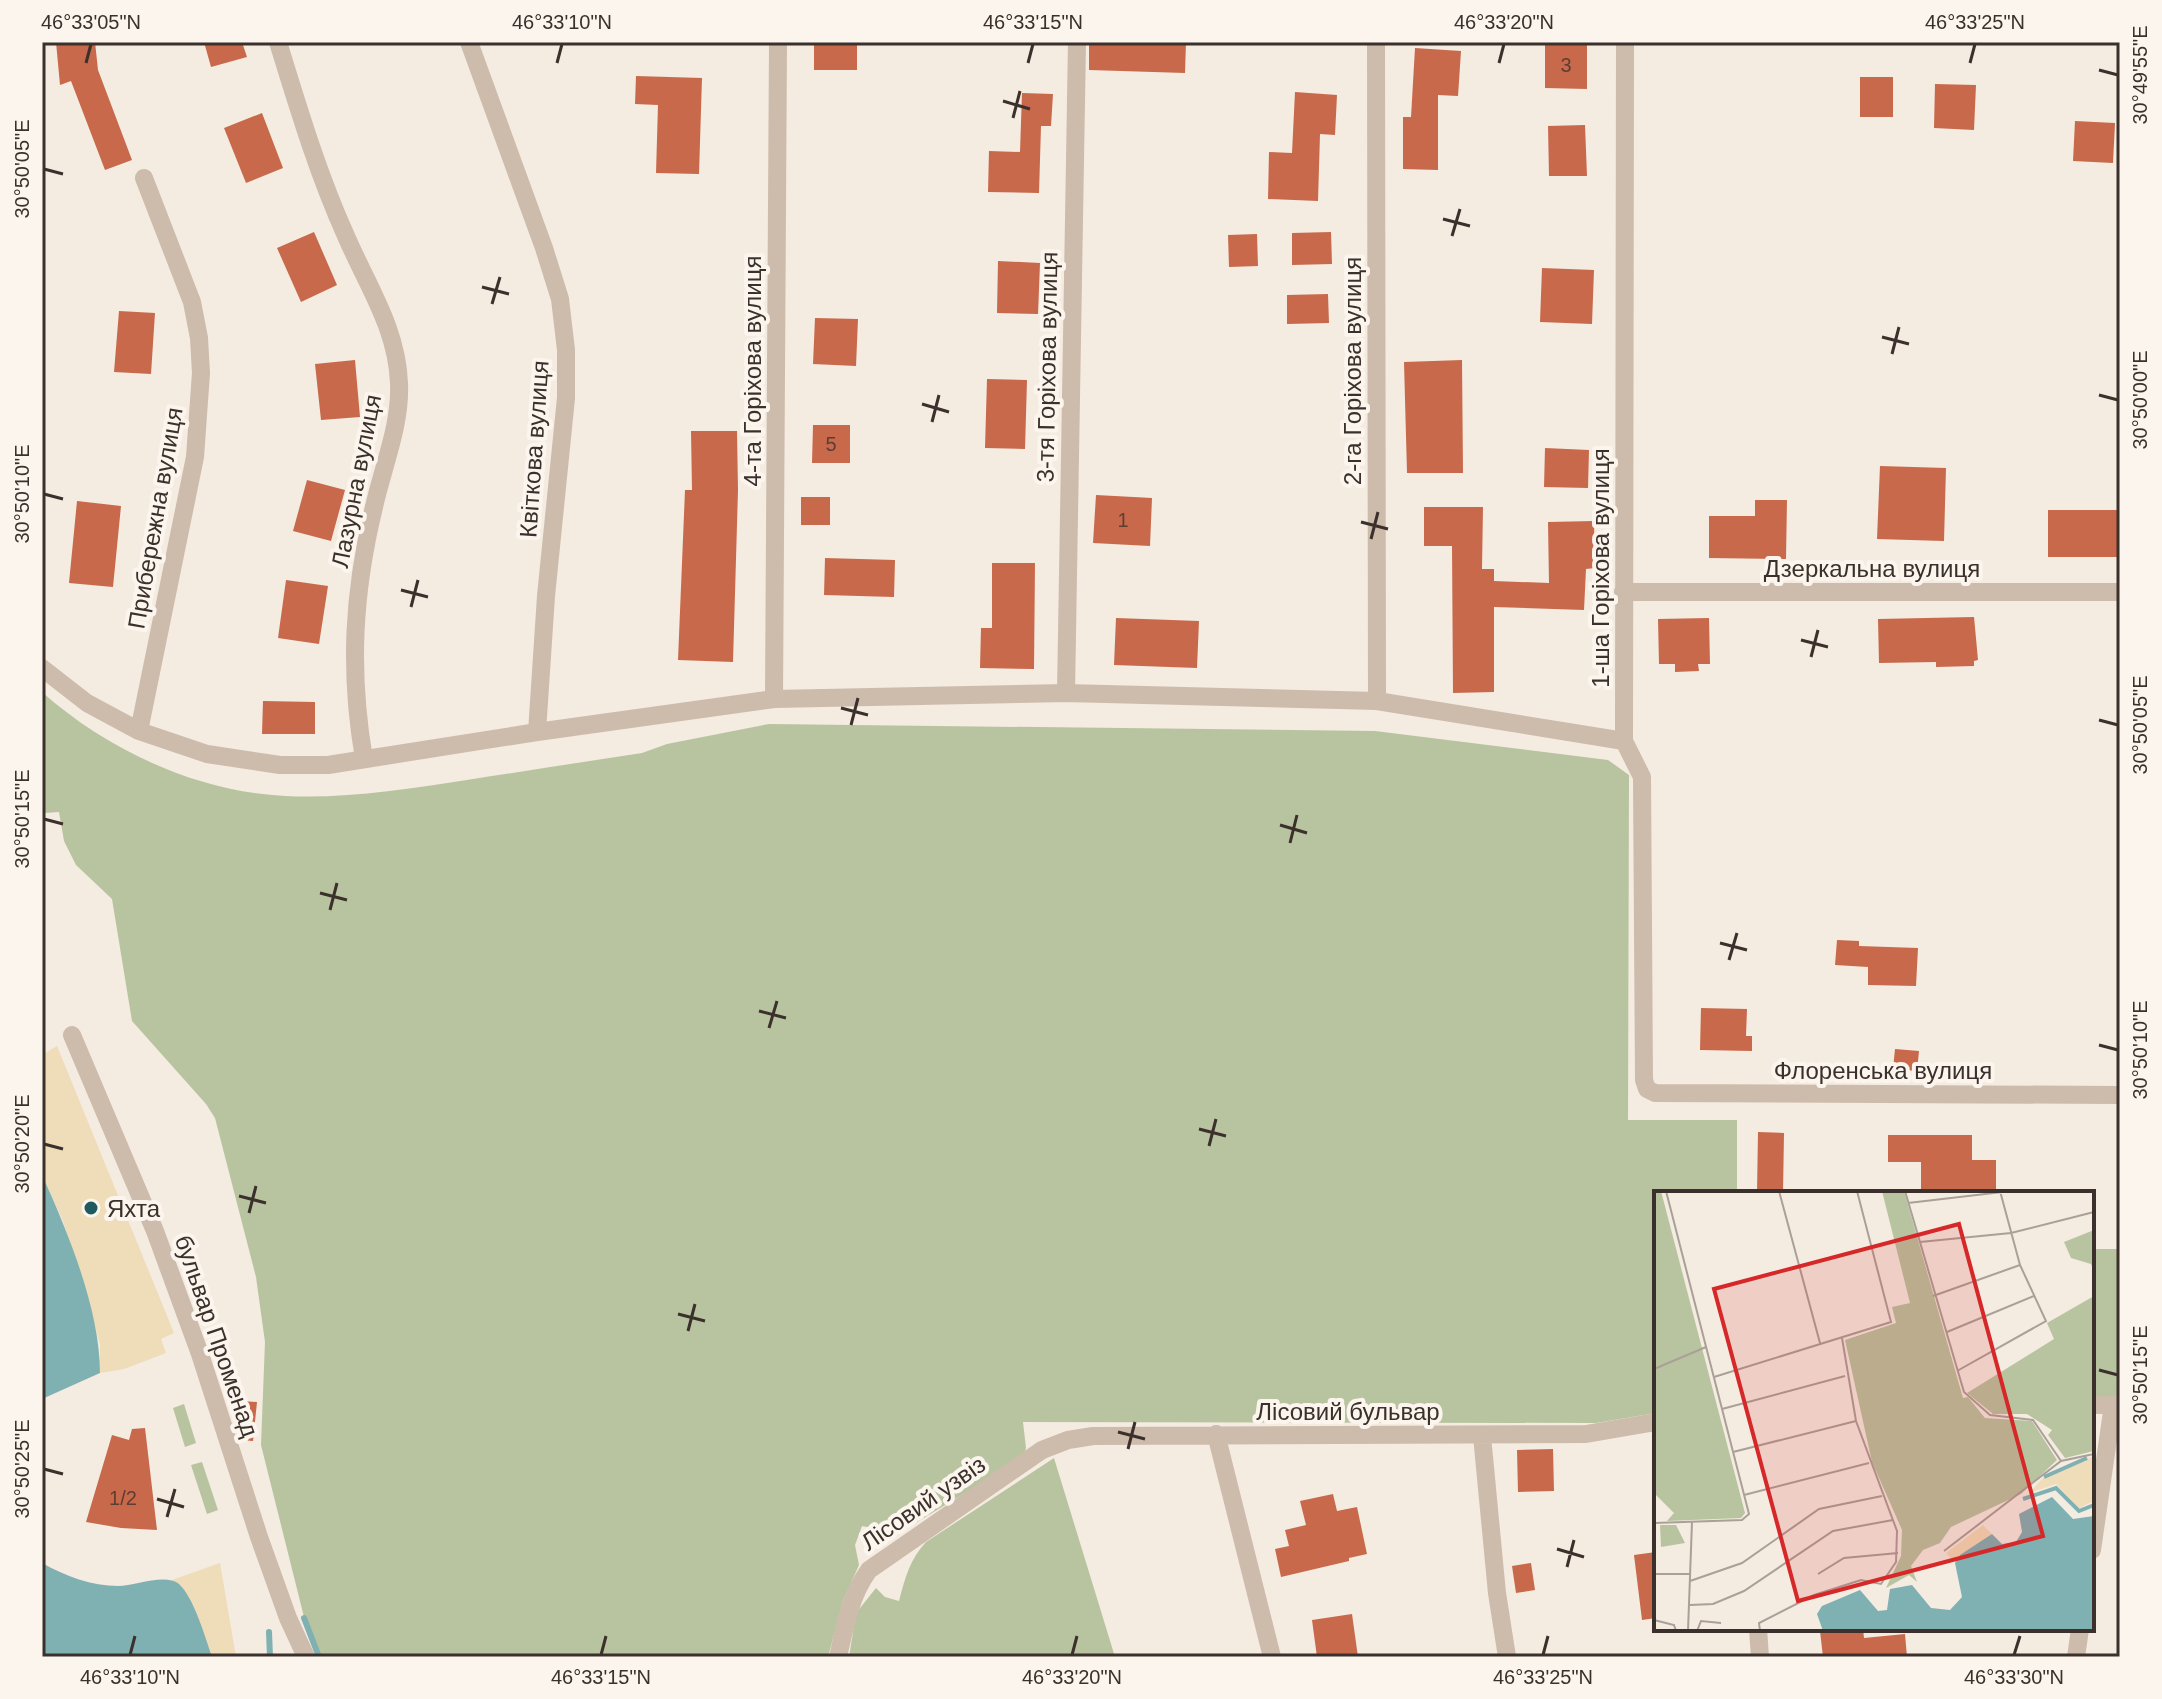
<svg xmlns="http://www.w3.org/2000/svg" width="2162" height="1699" viewBox="0 0 2162 1699" font-family="Arial,sans-serif">
<style>
.green{fill:#b8c4a0}
.sand{fill:#efdcb8}
.water{fill:#7fb0b2}
.lines{fill:none;stroke-linecap:round;stroke-linejoin:round}
.stream{stroke:#7fb0b2;stroke-width:6}
.building{fill:#c8694b}
.street{stroke:#cdbbac;stroke-width:18}
.ticks{fill:none;stroke:#3b302b;stroke-width:3}
.poi-dot{fill:#1f5a5e;stroke:#fbf5ee;stroke-width:3}
.labels{text-anchor:middle;dominant-baseline:central;stroke-width:8;stroke-linejoin:round;paint-order:stroke}
.number-label{font-size:20px;fill:#5e3e33}
.street-label{font-size:24px;fill:#3b302b;stroke:#fbf5ee}
.poi-label{font-size:24px;fill:#3b302b;stroke:#fbf5ee;text-anchor:start}
.inset-river{fill:none;stroke:#7fb0b2;stroke-width:4}
.inset-road{fill:none;stroke:#aaa098;stroke-width:2}
.view{fill:#d62828;fill-opacity:0.15;stroke:#d62828;stroke-width:4}
.inset-edge{fill:none;stroke:#3b302b;stroke-width:4}
.neatline{fill:none;stroke:#3b302b;stroke-width:3}
.ticks-label{font-size:20px;text-anchor:middle;fill:#3b302b}
</style>
<rect width="100%" height="100%" fill="#f4ebe1"/>
<path class="green" d="M42,692C107,750 197,792 285,796C345,799 407,789 467,780C525,771 583,762 642,753L667,744L769,724L1375,731L1608,760L1629,775L1628,1120H1737V1193H1656V1413L1596,1423L1023,1422L1026,1448L1023,1458L904,1530H881L862,1526L855,1545L859,1565L843,1601L828,1657H319L307,1629L261,1445L265,1342L256,1277L215,1118L206,1104L132,1021L112,899L76,865L64,841L59,812L45,813L42,809Z
M2092,1249H2120V1398H2092Z
M184,1404L196,1443L185,1447L173,1408Z
M1054,1458L1115,1657H849L856,1613L876,1588L885,1597L899,1601C905,1578 910,1559 926,1542Z
M202,1462L218,1510L207,1514L191,1465Z"/>
<path class="sand" d="M57,1046L174,1333L161,1339L166,1353L124,1369L100,1373V1344L78,1269L63,1221L42,1175V1055Z
M220,1563L236,1657H212C202,1632 195,1595 172,1580Z"/>
<path class="water" d="M42,1175C68,1232 100,1310 100,1373L42,1399Z
M42,1563C65,1576 92,1586 118,1586C135,1586 165,1573 179,1584C194,1598 205,1637 212,1657H42Z"/>
<g class="lines">
<path class="stream" d="M304,1618L319,1657
M269,1632L270,1657"/>
</g>
<path class="building" d="M56,42H95L98,70L132,160L105,170L71,81L60,85Z
M204,42H242L247,57L211,67Z
M814,42H857V70H814Z
M1089,42H1186L1185,73L1089,70Z
M1545,42H1587V89L1545,88Z
M1415,48L1461,51L1458,96L1438,95V170L1403,169V117H1411Z
M636,76L702,78L699,174L656,173L658,105L635,104Z
M1860,77H1893V117H1860Z
M1935,84L1976,85L1974,130L1934,128Z
M1295,92L1337,95L1335,135L1320,134L1318,201L1268,199L1269,152L1292,153Z
M1022,93L1053,94L1051,126H1041L1039,193L988,192L989,151L1020,152Z
M262,113L283,168L246,183L224,128Z
M2075,121L2115,123L2113,163L2073,161Z
M1585,125L1587,176H1549L1548,126Z
M314,232L337,285L301,302L277,248Z
M1331,232L1332,264L1292,265V233Z
M1257,234L1258,266L1229,267L1228,235Z
M998,261L1040,263L1038,314L997,313Z
M1542,268L1594,270L1592,324L1540,322Z
M1328,294L1329,323L1287,324V295Z
M119,311L155,313L151,374L114,372Z
M815,318L858,319L856,366L813,364Z
M355,360L360,417L321,420L315,364Z
M1462,360L1463,473H1407L1404,362Z
M987,379L1027,380L1025,449L985,448Z
M813,425H850V463H812Z
M691,431H737L738,490L733,662L678,660L685,490H692Z
M1545,448L1589,450L1588,488L1544,487Z
M1880,466L1946,468L1944,541L1877,539Z
M307,480L345,490L331,541L293,531Z
M1096,495L1152,498L1150,546L1093,543Z
M801,497H830V525H801Z
M1755,500H1787L1786,559L1709,558V516H1755Z
M77,501L121,506L113,587L69,583Z
M1424,507H1483L1482,569H1494V581L1549,583L1548,522L1594,521L1595,568L1586,569L1584,610L1494,607V692L1453,693L1452,546H1424Z
M2048,510H2118V557H2048Z
M825,558L895,560L894,597L824,595Z
M992,563H1035L1034,669L980,668L981,628H992Z
M286,580L328,586L319,644L278,638Z
M1974,617L1978,660L1974,661V666L1936,667V662L1879,663L1878,619Z
M1116,618L1199,621L1197,668L1114,665Z
M1709,618L1710,664H1698L1699,671L1675,672V664H1659L1658,619Z
M263,701L315,702V734H262Z
M1837,940L1859,941V946L1918,948L1916,986L1868,985V967L1835,965Z
M1701,1008L1747,1009L1746,1036H1752V1051L1700,1050Z
M1895,1049L1919,1051L1917,1071L1893,1069Z
M1758,1132L1784,1133L1783,1193H1757Z
M1888,1135H1972V1160H1996V1191L1921,1193V1162H1888Z
M241,1401L257,1402L253,1441L240,1440L237,1430Z
M145,1428L157,1530L121,1528L86,1522L112,1435L129,1440L132,1429Z
M1553,1449L1554,1491L1518,1492L1517,1450Z
M1333,1494L1337,1511L1357,1507L1367,1554L1349,1558V1561L1281,1577L1275,1549L1289,1546L1285,1530L1306,1525L1300,1501Z
M1656,1552V1618L1642,1620L1634,1555Z
M1531,1563L1535,1590L1516,1593L1512,1566Z
M1352,1614L1358,1657H1317L1312,1620Z
M1841,1629H1863L1864,1638L1905,1634L1907,1657H1823L1820,1631Z"/>
<g class="lines">
<path class="street" d="M278,42C298,107 318,174 346,236C367,285 397,328 399,383C401,425 383,466 374,507C353,593 349,671 364,759
M469,42L544,248L560,299L566,350V398L546,596L537,732
M1376,42L1377,701
M1625,42L1624,741L1642,777L1644,1080L1647,1089L1655,1093L2120,1095
M1623,592H2120
M42,668L87,703L139,731L207,754L280,765H328L537,732L774,699L1066,693L1377,701L1624,741
M1066,693L1077,42
M774,699L778,42
M139,731L195,457L201,373L199,338L192,302L144,178
M72,1035L155,1231L200,1354L259,1537L288,1618L306,1657
M2092,1405H2120
M1216,1434L1272,1657
M1482,1436L1497,1593L1507,1657
M2092,1550L2113,1405
M1758,1629L1760,1657
M838,1657C845,1626 850,1596 869,1570L1042,1450L1068,1440L1093,1436L1586,1434L1656,1422
M2076,1657L2080,1629"/>
</g>
<path class="ticks" d="M86,63L91,44M557,63L562,44M1028,63L1033,44M1499,63L1504,44M1970,63L1975,44M2099,70L2118,75M1003,101L1030,109M1013,118L1020,91M44,169L63,174M1443,219L1470,226M1452,236L1460,209M482,287L509,294M492,304L500,277M1882,337L1909,344M1892,354L1899,327M2099,395L2118,400M922,404L949,412M932,422L939,395M44,494L63,499M1361,522L1388,529M1371,539L1378,512M401,590L428,597M411,607L418,580M1801,640L1828,647M1811,657L1818,630M841,708L868,715M2099,720L2118,725M851,725L858,698M44,819L63,824M1280,825L1307,833M1290,843L1297,815M320,893L347,900M330,910L337,883M1720,943L1747,950M1729,960L1737,933M759,1011L786,1018M769,1028L777,1001M2099,1045L2118,1050M1199,1129L1226,1136M44,1144L63,1149M1209,1146L1216,1119M239,1196L266,1203M249,1213L256,1186M678,1314L705,1321M688,1331L695,1304M2099,1370L2118,1375M1118,1432L1145,1439M1128,1449L1135,1422M44,1469L63,1474M157,1499L184,1507M167,1517L175,1489M1557,1549L1584,1557M1567,1567L1574,1540M130,1655L135,1636M601,1655L606,1636M1072,1655L1077,1636M1543,1655L1548,1636M2014,1655L2020,1636"/>
<circle class="poi-dot" cx="91" cy="1208" r="8"/>
<g class="labels">
<g class="number-label">
<text x="1566" y="65">3</text>
<text x="831" y="444">5</text>
<text x="1123" y="520">1</text>
<text x="123" y="1498">1/2</text>
</g>
<g class="street-label">
<text transform="translate(1047 367) rotate(-89)">3-тя Горіхова вулиця</text>
<text transform="translate(752 371) rotate(-90)">4-та Горіхова вулиця</text>
<text transform="translate(1352 371) rotate(-90)">2-га Горіхова вулиця</text>
<text transform="translate(534 449) rotate(-86)">Квіткова вулиця</text>
<text transform="translate(356 481) rotate(-79)">Лазурна вулиця</text>
<text transform="translate(155 518) rotate(-80)">Прибережна вулиця</text>
<text transform="translate(1600 568) rotate(-90)">1-ша Горіхова вулиця</text>
<text x="1872" y="568">Дзеркальна вулиця</text>
<text x="1883" y="1070">Флоренська вулиця</text>
<text transform="translate(217 1336) rotate(71)">бульвар Променад</text>
<text x="1348" y="1411">Лісовий бульвар</text>
<text transform="translate(923 1503) rotate(-35)">Лісовий узвіз</text>
</g>
<g class="poi-label">
<text x="107" y="1208">Яхта</text>
</g>
</g>
<g transform="translate(1654 1191)">
<rect width="440" height="440" fill="#f4ebe1"/>
<path d="M0,0H7L91,322L87,327L13,330L20,322L0,302ZM228,0H250L309,207L314,206L331,227L378,230L403,269L367,303L297,336L286,352L269,359L257,375L263,391L255,384L232,397L247,365L248,339L218,271L191,149L242,132L238,116L256,112ZM440,39V80L437,73L417,67L410,51ZM440,105V260L411,267L394,244L398,239L373,223H339L313,202L400,148L393,132ZM6,334H22L31,352L7,356Z" fill="#b8c4a0"/>
<path d="M440,265V310L425,317L402,293L375,302L390,286ZM329,334L338,343L301,372L292,362Z" fill="#efdcb8"/>
<path d="M398,306L419,328L440,325V440H169L163,423L168,415L206,399L224,420L233,419L236,398L258,394L277,417L296,419L308,406L301,372L306,364L338,343L348,353L362,351L368,341L365,323Z" fill="#7fb0b2"/>
<path class="inset-river" d="M390,286L433,267M369,308L402,297L425,320L440,314"/>
<path class="inset-road" d="M125,0L166,152M251,0L310,201L336,224L379,229L407,270M254,12L357,0M266,51L357,42L440,21M279,105L366,74M293,141L380,105M0,178L52,156M303,180L392,130L366,74L346,0M60,186L237,131L203,0M68,218L191,185M79,261L202,230M90,304L215,272M0,332L88,329L95,323L12,0M290,360L407,270L440,263M0,383H36M164,383L190,367L244,362M36,390L88,372L165,318L228,305M36,414L59,413L90,400L179,340L239,329M0,429L20,434L22,440M34,440L38,331M43,440L47,430L67,432M106,440L105,432L160,404L207,389L227,393L242,371L243,340L202,230L188,147"/>
<path class="view" d="M305,33L389,345L144,410L60,98Z"/>
<rect width="440" height="440" class="inset-edge"/>
</g>
<rect width="2162" height="1699" fill="none" stroke="#fbf5ee" stroke-width="88"/>
<rect x="44" y="44" width="2074" height="1611" class="neatline"/>
<g class="ticks-label">
<text x="91" y="29">46°33'05"N</text>
<text x="562" y="29">46°33'10"N</text>
<text x="1033" y="29">46°33'15"N</text>
<text x="1504" y="29">46°33'20"N</text>
<text x="1975" y="29">46°33'25"N</text>
<text transform="translate(2140 75) rotate(-90)" y="7">30°49'55"E</text>
<text transform="translate(22 169) rotate(-90)" y="7">30°50'05"E</text>
<text transform="translate(2140 400) rotate(-90)" y="7">30°50'00"E</text>
<text transform="translate(22 494) rotate(-90)" y="7">30°50'10"E</text>
<text transform="translate(2140 725) rotate(-90)" y="7">30°50'05"E</text>
<text transform="translate(22 819) rotate(-90)" y="7">30°50'15"E</text>
<text transform="translate(2140 1050) rotate(-90)" y="7">30°50'10"E</text>
<text transform="translate(22 1144) rotate(-90)" y="7">30°50'20"E</text>
<text transform="translate(2140 1375) rotate(-90)" y="7">30°50'15"E</text>
<text transform="translate(22 1469) rotate(-90)" y="7">30°50'25"E</text>
<text x="130" y="1684">46°33'10"N</text>
<text x="601" y="1684">46°33'15"N</text>
<text x="1072" y="1684">46°33'20"N</text>
<text x="1543" y="1684">46°33'25"N</text>
<text x="2014" y="1684">46°33'30"N</text>
</g>
</svg>
